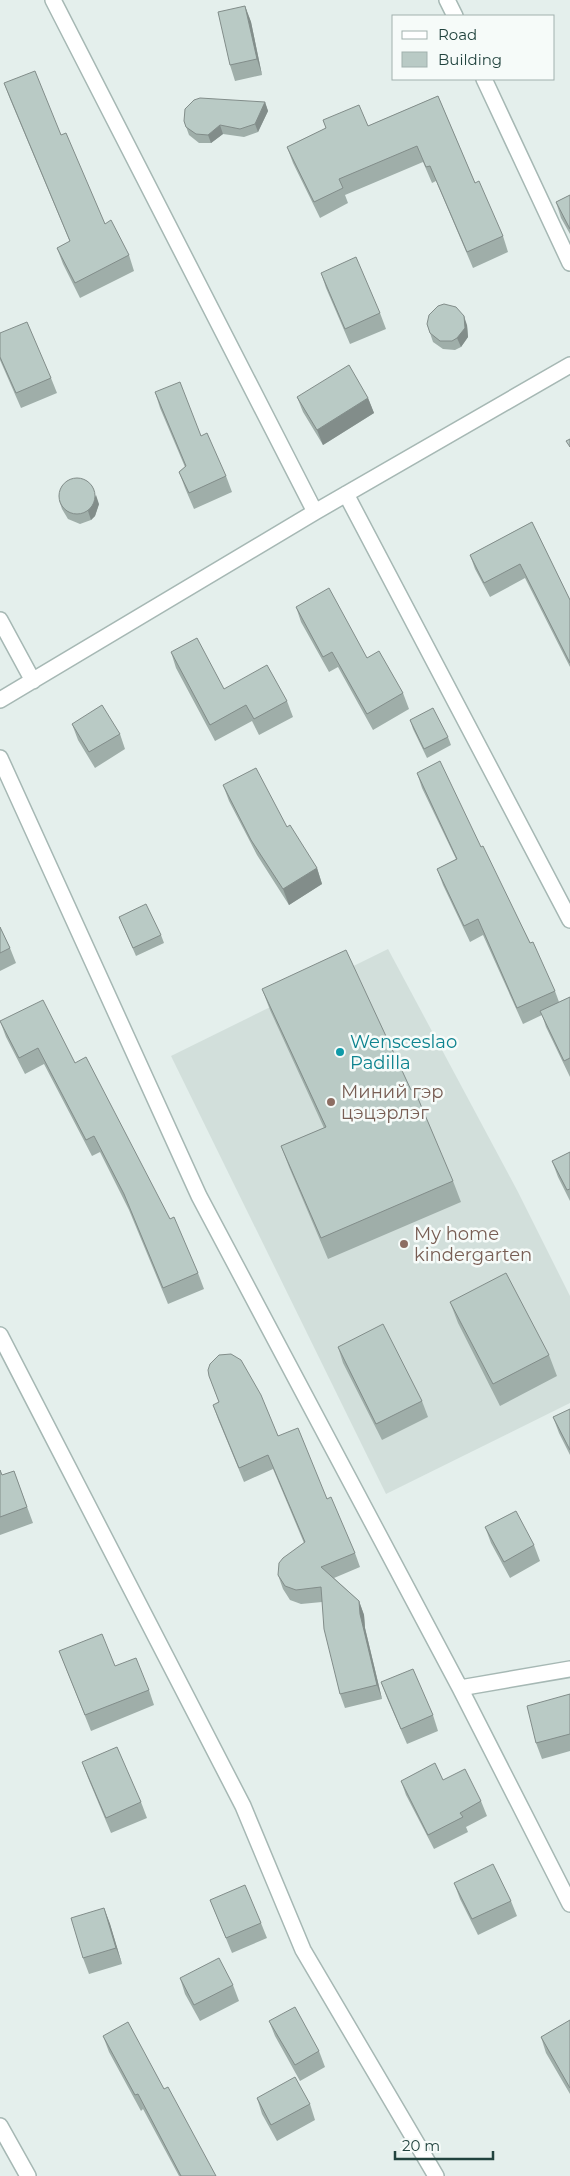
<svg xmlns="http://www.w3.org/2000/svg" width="570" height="2176" viewBox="0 0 570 2176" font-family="Montserrat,sans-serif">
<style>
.built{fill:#d2dfdb}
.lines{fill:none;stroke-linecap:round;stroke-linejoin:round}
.minor-casing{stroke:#a6b8b4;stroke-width:18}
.minor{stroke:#fff;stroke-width:15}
.wall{fill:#9faea9}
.shaded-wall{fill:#828d8a}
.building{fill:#b9cac5;stroke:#828d8a}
.culture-dot{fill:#0f9aa8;stroke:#f6fbf9;stroke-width:2}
.education-dot{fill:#8d6e63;stroke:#f6fbf9;stroke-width:2}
.labels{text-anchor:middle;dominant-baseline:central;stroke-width:5;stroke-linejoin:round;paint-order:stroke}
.culture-label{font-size:18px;fill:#0d838f;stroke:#f6fbf9;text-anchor:start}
.education-label{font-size:18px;fill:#785e54;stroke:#f6fbf9;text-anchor:start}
</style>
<rect width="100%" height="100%" fill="#e4efec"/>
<path class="built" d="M388,949L518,1192L570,1296V1403L386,1494L171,1056Z"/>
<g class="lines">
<defs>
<path id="minor" d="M53,0L315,512
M447,0L455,16
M484,79L570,263
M346,494L570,920
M0,620L33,681
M0,700L315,512L570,365
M0,758L199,1196L460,1688L570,1904
M0,1335L243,1806L303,1950L436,2176
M460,1688L570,1669
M0,2126L28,2176"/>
</defs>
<use href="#minor" class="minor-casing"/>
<use href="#minor" class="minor"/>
</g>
<path class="wall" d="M245,6L251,22L262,75L235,81L230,65Z
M4,83L61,135L105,224L129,255L134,271L80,298L63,264L57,248L70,242L10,99Z
M438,96L475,183L503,236L508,252L473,268L436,181L432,183L423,162L345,195L348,203L320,218L293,163L287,147L326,128L323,120L368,126Z
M265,102L268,111L258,132L244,137L223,134L211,143H199L189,135L184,121Z
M570,195V234L561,218L556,202Z
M321,273L380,313L386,329L350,344L326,288Z
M427,324L467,325L468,337L461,347L455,350L443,349L433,342Z
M0,333L51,378L57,393L21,408L0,360Z
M155,392L201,436L226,476L232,492L194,509L185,488L179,472L185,467L160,408Z
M297,397L368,398L374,413L323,445L303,412Z
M59,500L99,504L95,516L91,520L80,524L68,519L62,509Z
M532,522L570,600V667L525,578L490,597L475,569L470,555Z
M296,607L367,658L403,693L409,709L373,730L338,667L329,672L301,622Z
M171,652L224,689L287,701L293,717L259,735L252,721L215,741L176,668Z
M410,720L448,737L451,745L427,758L413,729Z
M72,724L120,734L125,749L95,768L78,740Z
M417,773L481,847L555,991L559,1002L570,997V1077L546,1027L542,1015L523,1024L483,935L470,942L443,885L437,869L456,859L422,788Z
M223,785L287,827L317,868L322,884L289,905L257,855L229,801Z
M119,917L161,935L164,943L136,956Z
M0,927L10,948L16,963L0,971Z
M262,989L453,1181L461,1202L328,1259L289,1167L281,1146L324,1128L270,1010Z
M0,1021L75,1063L198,1273L204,1289L168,1304L129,1210L100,1152L92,1156L44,1064L25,1074L6,1037Z
M570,1152V1201L558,1177L552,1161Z
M450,1302L549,1355L557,1376L500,1406L458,1323Z
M338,1347L422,1401L428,1417L382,1440L343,1363Z
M209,1376L278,1436L327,1499L355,1553L360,1567L334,1578L359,1601L364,1615L365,1628L382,1699L345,1708L340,1694L322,1602L301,1604L290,1600L283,1589L278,1575L304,1543L273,1469L244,1482L218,1419L213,1405L219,1402Z
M570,1409V1455L559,1433L553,1417Z
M0,1470L2,1475L14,1471L33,1523L0,1535Z
M485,1527L534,1545L540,1561L510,1578L491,1543Z
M59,1651L149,1690L154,1705L91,1731Z
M381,1682L433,1715L438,1731L407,1744L387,1698Z
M570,1694V1751L542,1759L536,1743Z
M82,1762L141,1802L147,1818L111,1833L88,1778Z
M443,1780L481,1801L487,1816L466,1827L468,1832L434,1849L406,1795L401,1781Z
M454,1883L511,1901L517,1916L478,1935L460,1899Z
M210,1900L261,1923L267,1938L232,1953Z
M104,1908L110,1924L122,1964L89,1974L83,1958Z
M180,1978L233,1985L239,2001L200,2021L185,1994Z
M570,2020V2094L546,2053L541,2037Z
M269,2021L319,2051L325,2067L300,2081L275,2036Z
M103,2036L164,2089L216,2176H179L143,2109L141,2111L109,2052Z
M257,2098L310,2104L315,2120L277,2141L262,2114Z"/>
<path class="shaded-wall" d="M245,6L251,22L262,75L257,59Z
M265,102L268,111L258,132L255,124Z
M220,125L223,134L211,143L208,135Z
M464,316L467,325L468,337L461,347L457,338Z
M368,398L374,413L323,445L317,430Z
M96,495L99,504L95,516L91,520L88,511Z
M317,868L322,884L289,905L283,889Z
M359,1601L364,1615L365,1628L382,1699L377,1685L360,1614Z
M104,1908L110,1924L122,1964L116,1948Z"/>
<path class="building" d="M245,6L257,59L230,65L218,12Z
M35,71L61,135L66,133L105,224L111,220L129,255L75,283L57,248L70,241L4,83Z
M438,96L475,183L479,181L503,236L467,252L430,166L426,167L417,146L339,179L343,188L314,202L287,147L326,128L323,120L359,105L368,126Z
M200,98L265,102L255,124L240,129L220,125L208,135L196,134L186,127L184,121L185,109L194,100Z
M570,195V229L556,202Z
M356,257L380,313L345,329L321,273Z
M444,304L456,307L464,316L465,328L457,338L452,341H440L430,333L427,324L429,315L438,306Z
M27,322L51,378L16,393L0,357V333Z
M349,365L368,398L317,430L297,397Z
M180,382L201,436L207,433L226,476L189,493L179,472L186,466L155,392Z
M570,439V447L566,441Z
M59 496a18 18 0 1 1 36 0a18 18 0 1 1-36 0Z
M532,522L570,600V663L520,564L484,583L470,555Z
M329,588L367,658L379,651L403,693L367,714L332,652L323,657L296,607Z
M197,638L224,689L267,665L287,701L254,719L246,705L210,725L171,652Z
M102,705L120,734L89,752L72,724Z
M433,708L448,737L424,749L410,720Z
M440,761L481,847L483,846L530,943L533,942L555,991L517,1008L478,919L464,926L437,869L457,859L417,773Z
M256,768L287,827L290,825L317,868L283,889L251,840L223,785Z
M146,904L161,935L133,948L119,917Z
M0,927L10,948L0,953Z
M346,950L411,1090L414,1089L453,1181L321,1238L281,1146L326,1127L262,989Z
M570,997V1058L564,1061L540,1011Z
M43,1000L75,1063L86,1057L170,1219L174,1217L198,1273L163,1288L124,1194L94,1136L86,1140L38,1048L19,1058L0,1021Z
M570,1152V1189L567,1190L552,1161Z
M506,1273L549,1355L493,1384L450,1302Z
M383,1324L422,1401L376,1424L338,1347Z
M231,1354L241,1360L261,1395L278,1436L298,1428L327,1499L331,1497L355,1553L321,1567L359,1601L360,1614L377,1685L340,1694L324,1629L321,1587L296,1590L285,1586L278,1575L279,1563L283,1558L305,1542L268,1455L239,1468L213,1405L219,1402L209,1376L208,1370L210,1364L219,1355Z
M570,1409V1450L553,1417Z
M0,1470L2,1475L14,1471L27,1507L0,1517Z
M516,1511L534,1545L504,1562L485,1527Z
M102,1634L115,1666L136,1658L149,1690L85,1715L59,1651Z
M413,1669L433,1715L401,1729L381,1682Z
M570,1694V1734L536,1743L527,1706Z
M117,1747L141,1802L106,1818L82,1762Z
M435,1763L443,1780L465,1769L481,1801L460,1813L463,1817L428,1835L401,1781Z
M493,1864L511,1901L472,1919L454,1883Z
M245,1885L261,1923L226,1938L210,1900Z
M104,1908L116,1948L83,1958L71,1918Z
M219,1958L233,1985L194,2005L180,1978Z
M295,2007L319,2051L295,2065L269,2021Z
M570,2020V2088L541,2037Z
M128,2022L164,2089L168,2087L216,2176H181L138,2094L135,2095L103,2036Z
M295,2077L310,2104L271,2125L257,2098Z"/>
<circle class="culture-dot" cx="340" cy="1052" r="5"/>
<g class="education-dot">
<circle cx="331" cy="1102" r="5"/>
<circle cx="404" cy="1244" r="5"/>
</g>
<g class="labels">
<g class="culture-label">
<text x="350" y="1042">Wensceslao<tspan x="350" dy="21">Padilla</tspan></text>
</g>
<g class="education-label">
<text x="341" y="1092">Миний гэр<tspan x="341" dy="21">цэцэрлэг</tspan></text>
<text x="414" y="1234">My home<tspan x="414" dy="21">kindergarten</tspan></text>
</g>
</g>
<rect x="392" y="15" width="162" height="65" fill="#f6fbf9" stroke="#a1b1ae"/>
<rect x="402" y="31" width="25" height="8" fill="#ffffff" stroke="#a1b1ae"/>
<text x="438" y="40" font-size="15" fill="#21433e">Road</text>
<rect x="402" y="52" width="25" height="15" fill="#b9cac5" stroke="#a1b1ae"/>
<text x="438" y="65" font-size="15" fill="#21433e">Building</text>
<path d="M395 2151v8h98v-8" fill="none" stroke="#21433e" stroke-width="2.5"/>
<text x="402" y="2151" font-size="15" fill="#21433e" stroke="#f6fbf9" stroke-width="4" paint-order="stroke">20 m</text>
</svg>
